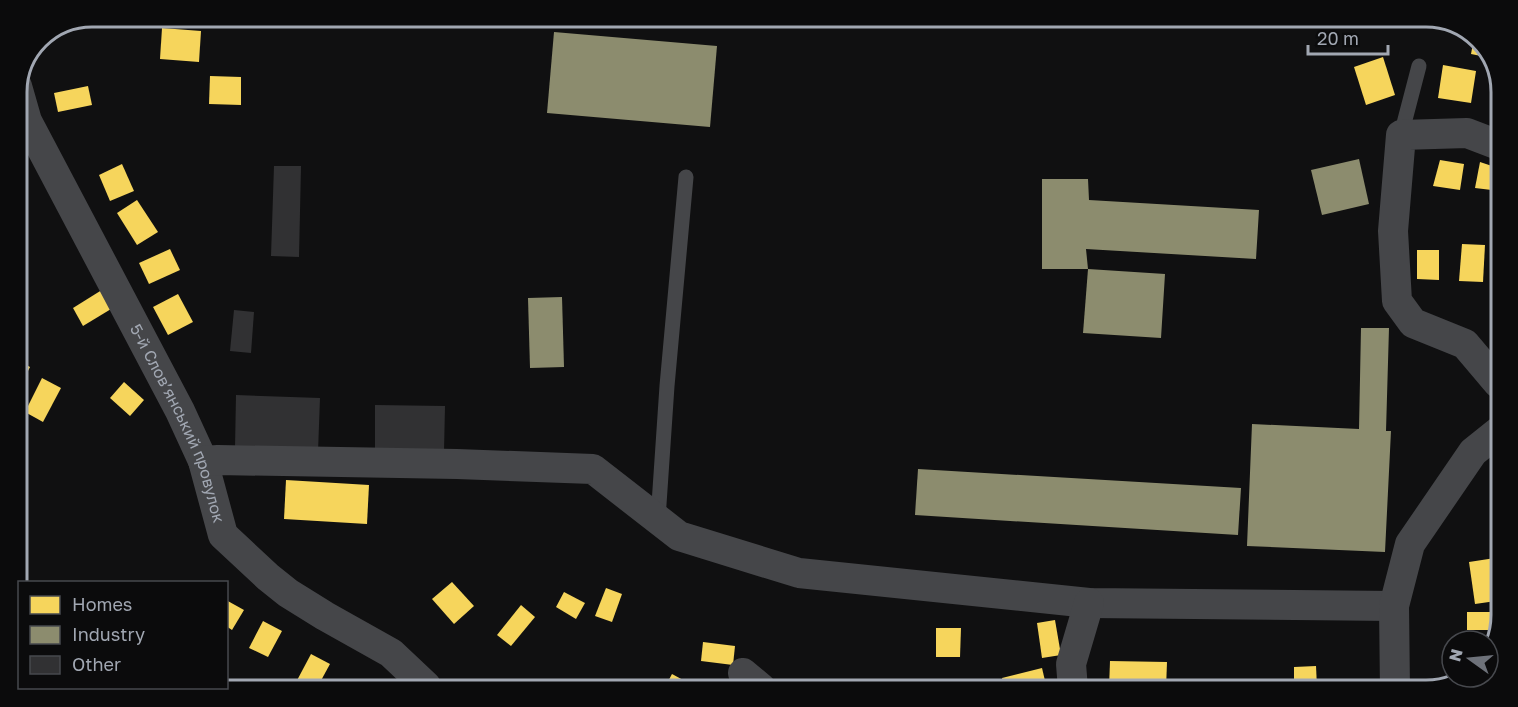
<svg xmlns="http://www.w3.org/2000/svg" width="1518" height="707" font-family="'Golos Text',sans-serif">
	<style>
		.homes { fill: #f6d55c }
		.industry { fill: #8c8c6e }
		.building { fill: #313133 }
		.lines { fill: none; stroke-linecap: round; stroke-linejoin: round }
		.lane { stroke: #454649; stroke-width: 15 }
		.street { stroke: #454649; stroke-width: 30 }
		.labels { text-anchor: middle; stroke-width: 6; stroke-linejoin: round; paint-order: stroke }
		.street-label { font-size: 16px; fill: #a1a7b2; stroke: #0b0b0c }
		.rim { fill: none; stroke: #a1a7b2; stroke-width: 3 }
	</style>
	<rect width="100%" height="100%" fill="#101011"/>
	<!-- homes -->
	<g class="homes">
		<polygon points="162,28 201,31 199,62 160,59"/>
		<polygon points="1474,38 1489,50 1491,58 1471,54"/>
		<polygon points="1383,57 1395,95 1366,105 1354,67"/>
		<polygon points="1443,65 1476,71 1471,103 1438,98"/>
		<polygon points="210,76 241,77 241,105 209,104"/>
		<polygon points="88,86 92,105 58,112 54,93"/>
		<polygon points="1440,160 1464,164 1460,190 1433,186"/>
		<polygon points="1480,162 1501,169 1500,191 1475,188"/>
		<polygon points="122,164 134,191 110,201 99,175"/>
		<polygon points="137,200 158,232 137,245 117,213"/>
		<polygon points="1462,244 1485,245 1483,282 1459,281"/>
		<polygon points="170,249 180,270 149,284 139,263"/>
		<polygon points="1417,250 1439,250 1439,280 1417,279"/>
		<polygon points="105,288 116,306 83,326 73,308"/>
		<polygon points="178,294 193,322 168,335 153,307"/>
		<polygon points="17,360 30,367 17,393"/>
		<polygon points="42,378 61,388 43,422 25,412"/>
		<polygon points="124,382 144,400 130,416 110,398"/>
		<polygon points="286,480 369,485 367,524 284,519"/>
		<polygon points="1495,558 1496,566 1496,601 1475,604 1469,562"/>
		<polygon points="452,582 474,606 454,624 432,599"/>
		<polygon points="606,588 622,594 612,622 595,616"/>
		<polygon points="564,592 585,603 576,619 556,607"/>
		<polygon points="226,600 244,610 232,630 226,626"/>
		<polygon points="521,605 535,617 511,646 497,635"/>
		<rect x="1467" y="612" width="29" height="18"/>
		<polygon points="1055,620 1061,655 1042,658 1037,623"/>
		<polygon points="263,621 282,631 268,657 249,648"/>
		<polygon points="936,628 961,628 960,657 936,657"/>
		<polygon points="703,642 735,646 733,665 701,661"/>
		<polygon points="311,654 330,664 318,686 294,686"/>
		<polygon points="1110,661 1167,662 1166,689 1109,689"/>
		<polygon points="1316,666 1317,687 1294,687 1294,667"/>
		<polygon points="1042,668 1046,685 1031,689 1005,689 1002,678"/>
		<polygon points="672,674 696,687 665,687"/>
	</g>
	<!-- industry -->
	<g class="industry">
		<polygon points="554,32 717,46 710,127 547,113"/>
		<polygon points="1359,159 1369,204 1322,215 1311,170"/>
		<polygon points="1042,179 1088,179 1089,200 1259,210 1256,259 1086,249 1088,269 1042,269"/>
		<polygon points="1088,269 1165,274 1161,338 1083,333"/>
		<polygon points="562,297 564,367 530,368 528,298"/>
		<polygon points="1361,328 1389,328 1386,431 1391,431 1385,552 1247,546 1252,424 1359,429"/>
		<polygon points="918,469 1241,488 1238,535 915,515"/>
	</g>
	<!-- building -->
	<g class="building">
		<polygon points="274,166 301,166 299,257 271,256"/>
		<polygon points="234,310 254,312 251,353 230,351"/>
		<polygon points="236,395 320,398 318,452 235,449"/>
		<polygon points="375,405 445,406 444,451 375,450"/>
	</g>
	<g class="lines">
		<!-- lane -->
		<g class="lane">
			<polyline points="1401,135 1419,66"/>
			<polyline points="658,519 667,386 686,177"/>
		</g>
		<!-- street -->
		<g class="street">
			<path id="s1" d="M17 86 27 121 180 411 203 461 223 535 268 577 288 593 325 616 391 653 426 686"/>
			<polyline points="1498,383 1465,344 1413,323 1397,301 1393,231 1401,135 1467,133 1501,146"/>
			<polyline points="203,461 218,460 457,464 593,469 679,536 799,573 1089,603 1394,606"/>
			<polyline points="743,673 761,688"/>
			<polyline points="1073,689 1071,664 1089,603"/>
			<polyline points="1395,690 1394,606 1410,544 1473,452 1498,432"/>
		</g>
	</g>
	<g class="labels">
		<!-- street labels -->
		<g class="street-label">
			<text dy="6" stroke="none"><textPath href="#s1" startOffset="375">5-й Слов’янський провулок</textPath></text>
		</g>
	</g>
	<!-- crop -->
	<path d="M0 0H1518V707H0ZM92 27H1426A65 65 0 0 1 1491 92V615A65 65 0 0 1 1426 680H92A65 65 0 0 1 27 615V92A65 65 0 0 1 92 27Z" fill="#0b0b0c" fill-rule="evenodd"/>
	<path class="rim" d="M92 27H1426A65 65 0 0 1 1491 92V615A65 65 0 0 1 1426 680H92A65 65 0 0 1 27 615V92A65 65 0 0 1 92 27Z"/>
	<!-- legend -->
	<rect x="18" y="581" width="210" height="108" fill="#0b0b0c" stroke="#47494e" stroke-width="1.5"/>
	<rect x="30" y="596" width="30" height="18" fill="#f6d55c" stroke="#47494e" stroke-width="1.5"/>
	<text x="72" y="611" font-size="18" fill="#a1a7b2">Homes</text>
	<rect x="30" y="626" width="30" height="18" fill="#8c8c6e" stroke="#47494e" stroke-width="1.5"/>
	<text x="72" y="641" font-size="18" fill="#a1a7b2">Industry</text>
	<rect x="30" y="656" width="30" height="18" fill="#313133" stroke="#47494e" stroke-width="1.5"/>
	<text x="72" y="671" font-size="18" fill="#a1a7b2">Other</text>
	<!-- north arrow -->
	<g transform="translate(1470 659) rotate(285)"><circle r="28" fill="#0b0b0c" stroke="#47494e" stroke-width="1.5"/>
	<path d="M0-4.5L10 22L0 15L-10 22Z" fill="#6e727a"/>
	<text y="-9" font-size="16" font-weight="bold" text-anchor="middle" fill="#a1a7b2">N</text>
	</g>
	<!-- scale -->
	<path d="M1308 45v9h80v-9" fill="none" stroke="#a1a7b2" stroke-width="3"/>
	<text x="1317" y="45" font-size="18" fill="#a1a7b2" stroke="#0b0b0c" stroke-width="4.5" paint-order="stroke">20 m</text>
</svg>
